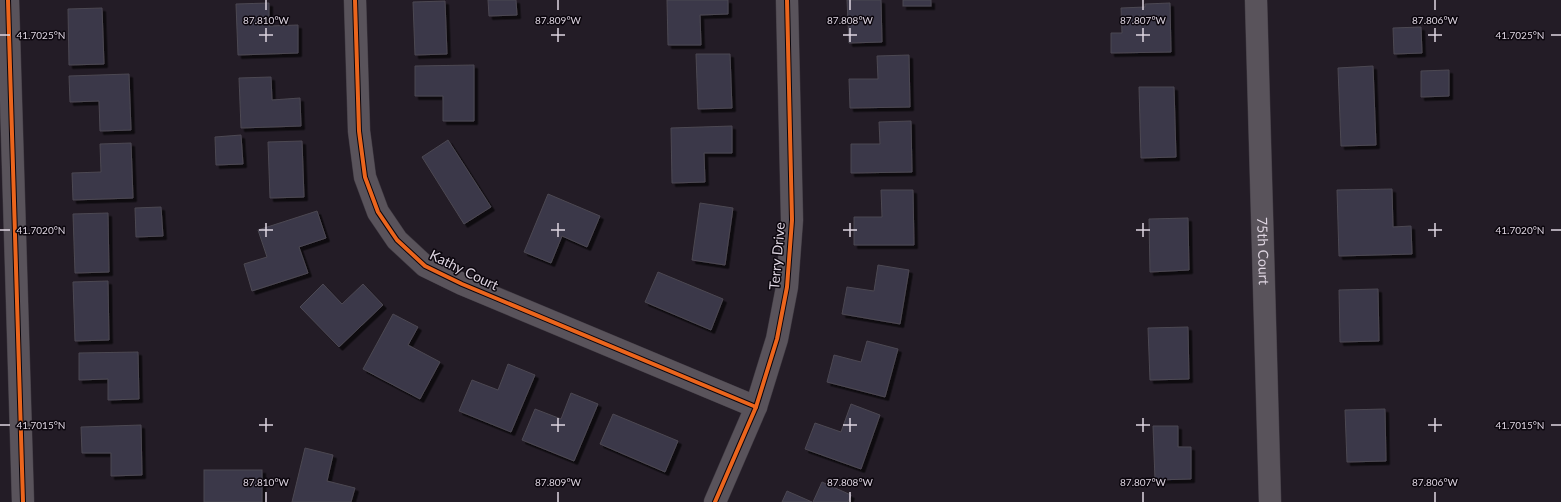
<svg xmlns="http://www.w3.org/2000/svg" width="1561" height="502" font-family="Lato,sans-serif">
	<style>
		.building { fill: #3b3849; stroke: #4c4852; filter: url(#shadow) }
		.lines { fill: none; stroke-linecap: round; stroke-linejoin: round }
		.street-casing { stroke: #3e3840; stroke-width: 23 }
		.street { stroke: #59535b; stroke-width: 22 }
		.cycleway-casing { stroke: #0b060d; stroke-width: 6 }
		.cycleway { stroke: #eb651d; stroke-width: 4 }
		.ticks { fill: none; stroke: #ded5e1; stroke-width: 1.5 }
		.labels { text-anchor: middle; stroke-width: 3; stroke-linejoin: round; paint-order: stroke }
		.street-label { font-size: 14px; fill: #ded5e1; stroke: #0b060d }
		.ticks-label { font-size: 10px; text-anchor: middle; fill: #ded5e1; stroke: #0b060d; stroke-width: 3; stroke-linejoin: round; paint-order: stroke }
	</style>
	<defs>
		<filter id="shadow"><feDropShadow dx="3.5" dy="3.5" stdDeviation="0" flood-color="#0009"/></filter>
	</defs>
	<rect width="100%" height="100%" fill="#231c26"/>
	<!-- building -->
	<g class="building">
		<polygon points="488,0 516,0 517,15 489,16"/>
		<polygon points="667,0 728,0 728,14 700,15 701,45 668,45"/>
		<polygon points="847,0 881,0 882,42 849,43"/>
		<rect x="903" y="0" width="28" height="6"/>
		<polygon points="445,1 447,54 415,55 413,2"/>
		<polygon points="269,3 269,26 298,25 298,53 238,55 236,4"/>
		<polygon points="1170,3 1171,52 1111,53 1111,33 1122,33 1121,8 1145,7 1145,4"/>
		<polygon points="102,8 104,64 69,65 68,9"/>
		<polygon points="1421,27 1422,53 1394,54 1393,28"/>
		<polygon points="696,54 730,54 732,108 698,109"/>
		<polygon points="909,55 910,107 850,108 849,79 878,79 877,56"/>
		<polygon points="474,65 474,121 443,121 443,96 415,96 415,66"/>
		<polygon points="1373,66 1376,145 1341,146 1338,68"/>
		<polygon points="1449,70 1449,96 1421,97 1421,71"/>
		<polygon points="129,74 131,130 100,131 99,101 70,102 69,76"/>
		<polygon points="271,77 272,100 300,98 301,126 241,128 239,78"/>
		<polygon points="1139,87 1174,87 1176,157 1141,158"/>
		<polygon points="911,121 912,172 851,173 851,144 880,144 879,122"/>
		<polygon points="732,126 732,153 704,153 705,182 672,183 671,128"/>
		<polygon points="241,135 243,164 216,165 215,137"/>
		<polygon points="448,140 491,207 464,224 422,157"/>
		<polygon points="302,141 304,197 270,198 268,142"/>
		<polygon points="131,143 133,198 73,200 72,173 101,172 100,144"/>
		<polygon points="1392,189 1393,227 1411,226 1412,254 1339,256 1337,190"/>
		<polygon points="881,190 913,190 914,245 854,245 854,217 882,217"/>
		<polygon points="548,194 600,216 587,247 562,236 551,263 524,252"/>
		<polygon points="700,203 733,208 725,265 692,260"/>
		<polygon points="161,207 163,236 136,237 135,208"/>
		<polygon points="317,211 326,238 299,247 308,273 252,291 244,264 267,257 258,230"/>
		<polygon points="108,213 109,272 75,273 73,214"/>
		<polygon points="1188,218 1189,270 1150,272 1149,219"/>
		<polygon points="878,265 909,270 900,324 842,314 847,287 874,291"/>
		<polygon points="658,272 723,299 711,330 645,302"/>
		<polygon points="108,281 109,340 75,341 73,282"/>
		<polygon points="323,284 342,304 363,284 383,305 339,347 300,307"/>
		<polygon points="1378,289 1379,341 1340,342 1339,290"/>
		<polygon points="393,314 418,327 408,345 440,362 420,399 363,369"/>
		<polygon points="1188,327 1189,379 1150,380 1148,328"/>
		<polygon points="867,341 898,349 885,397 827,382 834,355 861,362"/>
		<polygon points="138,352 139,399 108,400 108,379 79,380 79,353"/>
		<polygon points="508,364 535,375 511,432 459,411 472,380 498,390"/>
		<polygon points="571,393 598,404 574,461 522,440 535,409 561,419"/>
		<polygon points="851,404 880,415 861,469 805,449 815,423 841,432"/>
		<polygon points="1385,409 1386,461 1347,462 1345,410"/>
		<polygon points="613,414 678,441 665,472 600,444"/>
		<polygon points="141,425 142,475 111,476 111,453 82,453 81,427"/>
		<polygon points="1153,426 1178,426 1178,447 1191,447 1191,479 1155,480"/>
		<polygon points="305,448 333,455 327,481 355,488 351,502 292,502"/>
		<rect x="204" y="470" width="58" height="32"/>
		<polygon points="822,482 851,495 848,502 813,502"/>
		<polygon points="787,491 812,502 782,502"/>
	</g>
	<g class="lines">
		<!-- street casing -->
		<g class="street-casing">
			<g id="street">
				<polyline points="8,0 23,502"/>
				<polyline points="355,0 359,131 365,177 378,212 397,240 425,266 462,284 756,407"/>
				<path id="s1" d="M1256 0 1270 502"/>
				<polyline points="715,502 756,407 777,339 787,287 792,220 787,0"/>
			</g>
		</g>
		<!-- street -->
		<use href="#street" class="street"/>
		<!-- cycleway casing -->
		<g class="cycleway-casing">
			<g id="cycleway">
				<polyline points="8,0 23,502"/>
				<polyline points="355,0 359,131 365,177 378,212 397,240 425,266 462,284 756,407"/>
				<polyline points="715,502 756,407 777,339 787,287 792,220 787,0"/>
			</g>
		</g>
		<!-- cycleway -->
		<use href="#cycleway" class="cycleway"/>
	</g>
	<!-- ticks -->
	<path class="ticks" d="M266 0V10M558 0V10M850 0V10M1143 0V10M1435 0V10M266 28V42M558 28V42M850 28V42M1143 28V42M1435 28V42M0 35H10M259 35H273M551 35H565M843 35H857M1136 35H1150M1428 35H1442M1551 35H1561M266 223V237M558 223V237M850 223V237M1143 223V237M1435 223V237M0 230H10M259 230H273M551 230H565M843 230H857M1136 230H1150M1428 230H1442M1551 230H1561M266 418V432M558 418V432M850 418V432M1143 418V432M1435 418V432M0 425H10M259 425H273M551 425H565M843 425H857M1136 425H1150M1428 425H1442M1551 425H1561M266 492V502M558 492V502M850 492V502M1143 492V502M1435 492V502"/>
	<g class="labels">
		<!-- street labels -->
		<g class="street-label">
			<text dy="5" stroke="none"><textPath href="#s1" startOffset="251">75th Court</textPath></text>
			<text transform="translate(777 256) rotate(-85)" y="5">Terry Drive</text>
			<text transform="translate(464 270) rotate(26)" y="5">Kathy Court</text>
		</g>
	</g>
	<g class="ticks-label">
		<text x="266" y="24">87.810°W</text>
		<text x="558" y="24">87.809°W</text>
		<text x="850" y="24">87.808°W</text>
		<text x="1143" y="24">87.807°W</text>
		<text x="1435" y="24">87.806°W</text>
		<text x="41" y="39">41.7025°N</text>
		<text x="1520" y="39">41.7025°N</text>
		<text x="41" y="234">41.7020°N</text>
		<text x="1520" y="234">41.7020°N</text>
		<text x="41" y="429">41.7015°N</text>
		<text x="1520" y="429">41.7015°N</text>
		<text x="266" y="486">87.810°W</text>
		<text x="558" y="486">87.809°W</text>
		<text x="850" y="486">87.808°W</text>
		<text x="1143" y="486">87.807°W</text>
		<text x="1435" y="486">87.806°W</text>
	</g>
</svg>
